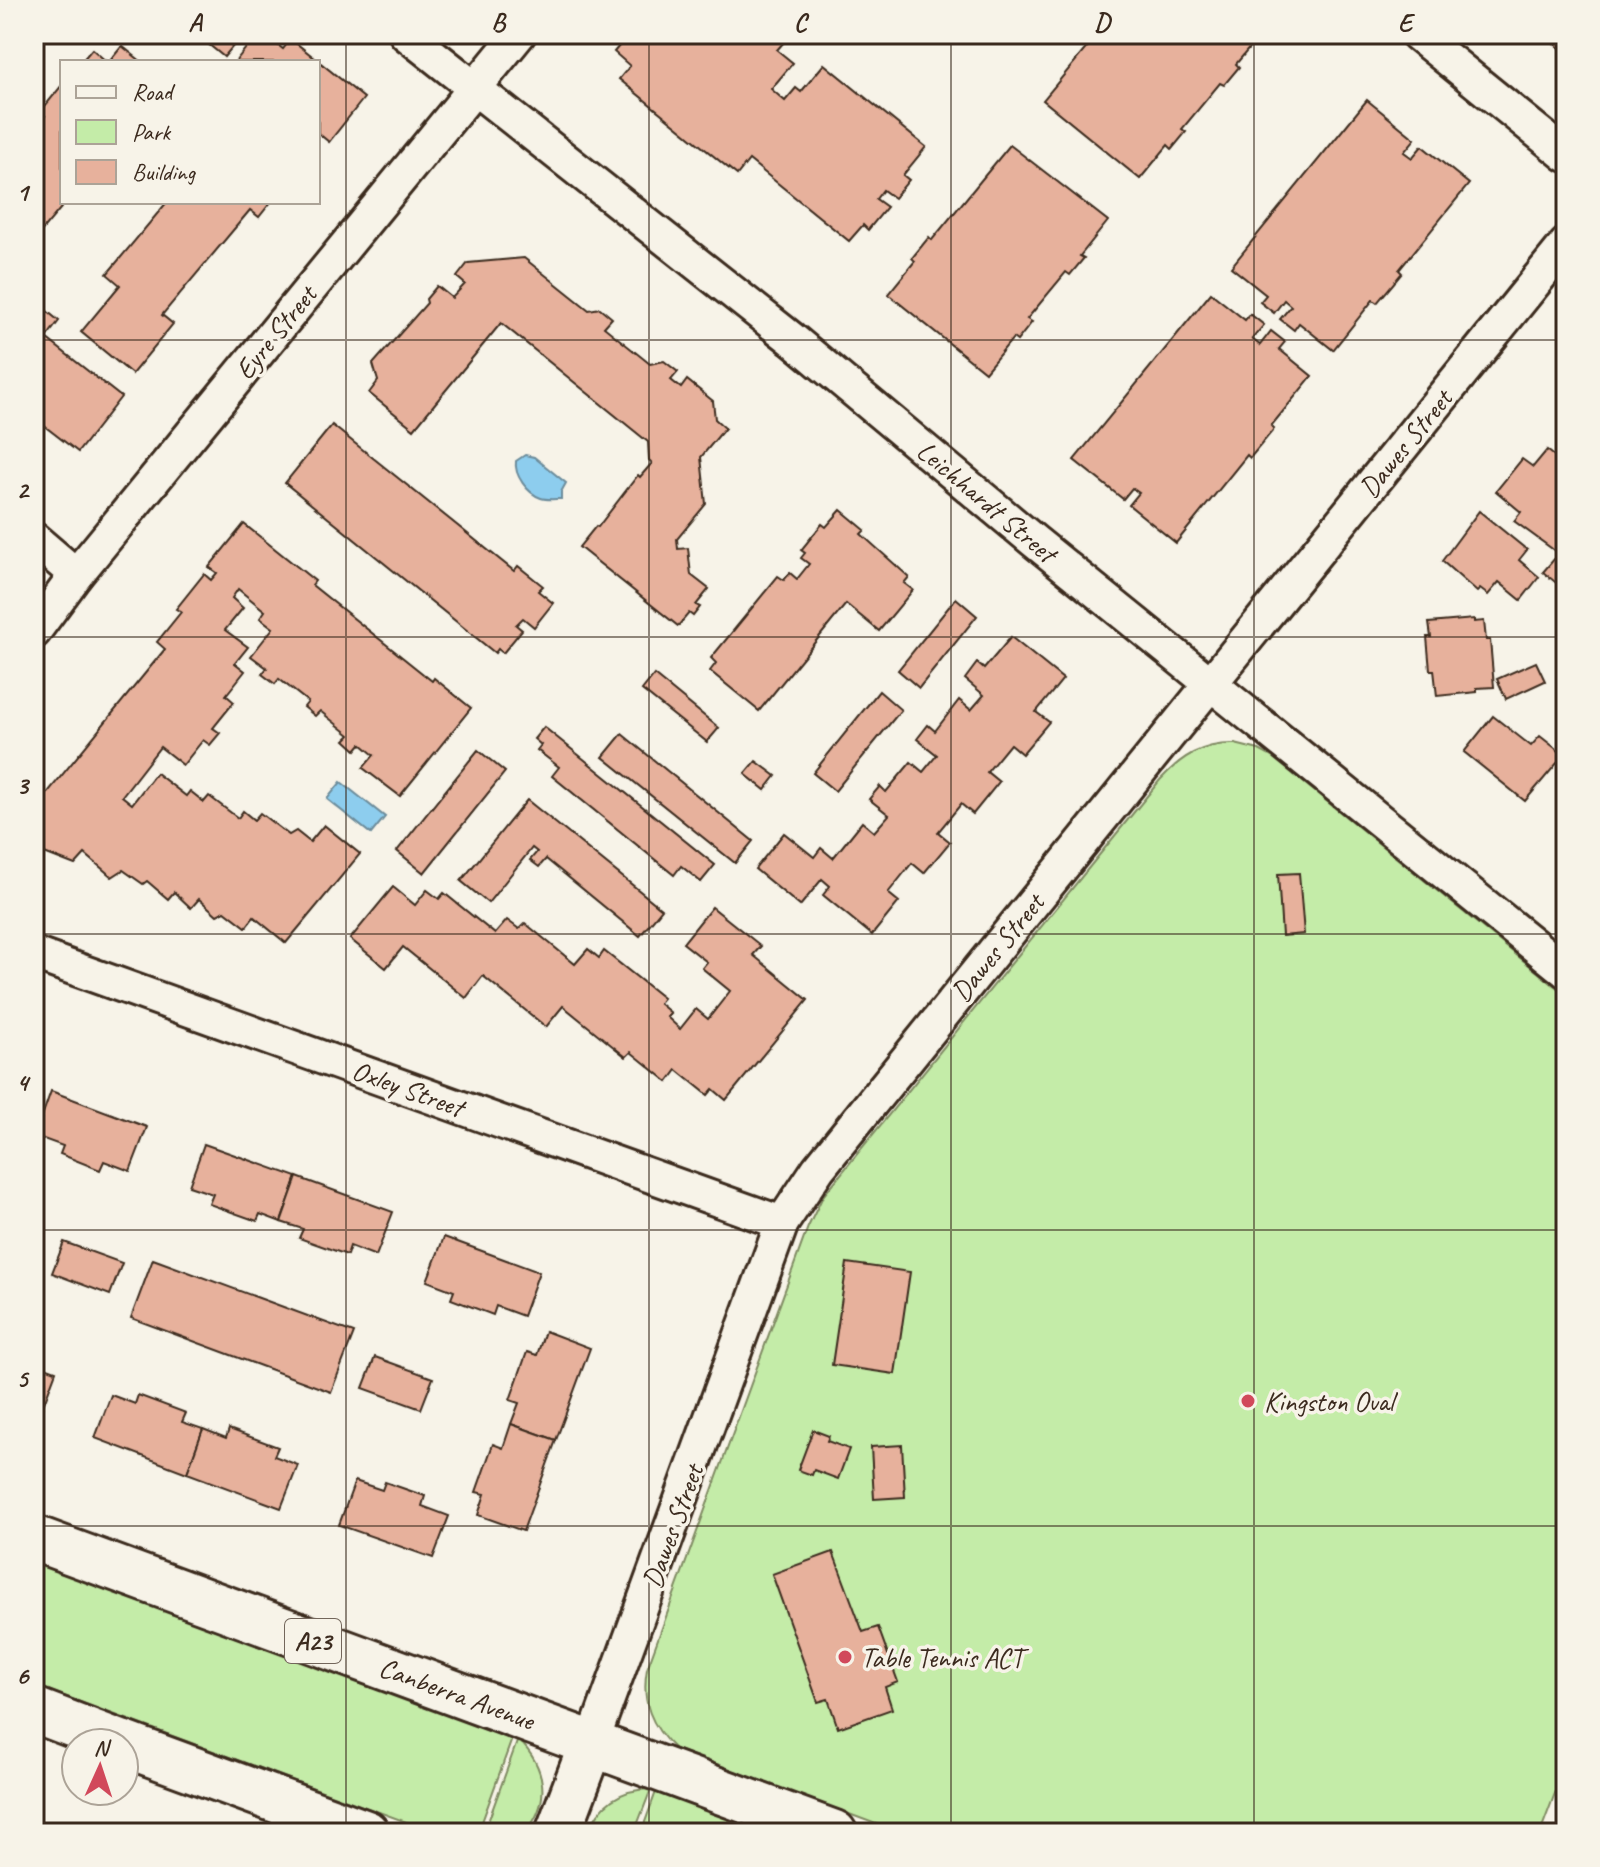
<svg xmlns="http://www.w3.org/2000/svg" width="1600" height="1867" font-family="Caveat,sans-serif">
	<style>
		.green { fill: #c4eca8; stroke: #808b63; stroke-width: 2 }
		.water { fill: #8dcdee; stroke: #6c8c9b; stroke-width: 2 }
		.building { fill: #e7b19c; stroke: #3b2a1e; stroke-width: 2 }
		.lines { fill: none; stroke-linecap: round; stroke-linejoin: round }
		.street-casing { stroke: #3b2a1e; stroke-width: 38 }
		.highway-casing { stroke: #3b2a1e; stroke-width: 50 }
		.street { stroke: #f7f3e8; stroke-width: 32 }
		.highway { stroke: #f7f3e8; stroke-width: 44 }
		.grid { fill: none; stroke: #3b2a1e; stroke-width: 2; stroke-opacity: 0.55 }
		.poi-dot { fill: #d1495b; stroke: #f7f3e8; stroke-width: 3 }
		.labels { text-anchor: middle; stroke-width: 7; stroke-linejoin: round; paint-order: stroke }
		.shield { fill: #f7f3e8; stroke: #73665b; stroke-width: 2 }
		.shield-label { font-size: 26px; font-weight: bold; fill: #3b2a1e }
		.street-label { font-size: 28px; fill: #3b2a1e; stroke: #f7f3e8 }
		.poi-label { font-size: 28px; fill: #3b2a1e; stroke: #f7f3e8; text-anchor: start }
		.neatline { fill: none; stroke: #3b2a1e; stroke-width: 3 }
		.grid-label { font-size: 26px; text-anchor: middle; font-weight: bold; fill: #3b2a1e }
	</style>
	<rect width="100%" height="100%" fill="#f7f3e8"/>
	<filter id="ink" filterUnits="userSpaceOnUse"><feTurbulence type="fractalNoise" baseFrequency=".0125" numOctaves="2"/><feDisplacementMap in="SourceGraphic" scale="16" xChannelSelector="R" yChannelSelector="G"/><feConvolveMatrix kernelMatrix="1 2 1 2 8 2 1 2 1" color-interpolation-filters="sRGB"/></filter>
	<g filter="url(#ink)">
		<!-- green -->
		<g class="green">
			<path d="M1235 744 1259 750 1272 757 1566 995V1764L1540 1833H900L675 1749C651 1726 641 1702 647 1669L808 1227 823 1196 1160 780C1181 757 1202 743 1235 744Z"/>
			<polygon points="34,1557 513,1736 478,1833 436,1833 34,1685"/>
			<path d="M518 1739C546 1767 552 1801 525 1833H484Z"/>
			<path d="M651 1789 634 1833H588C599 1804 620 1789 651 1789Z"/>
			<polygon points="657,1789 784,1833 641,1833"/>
		</g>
		<!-- water -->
		<g class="water">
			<path d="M525 455 534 457 566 483 561 492V499C555 499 546 500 541 498 527 493 514 475 516 461Z"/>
			<polygon points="341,782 385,817 371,834 327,799"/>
		</g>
		<!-- building -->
		<g class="building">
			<polygon points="196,34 243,34 224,57"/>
			<polygon points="257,34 264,34 283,49 291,39 364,98 329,142 318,133 318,62 235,62"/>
			<polygon points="629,34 669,34 672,36 674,34 791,34 777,50 793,63 771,89 785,101 796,88 801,92 824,64 926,147 903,175 909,180 894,198 883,190 876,199 887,207 868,230 863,225 849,241 749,160 737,175 619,79 630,66 614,52"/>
			<polygon points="1098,34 1261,34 1236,64 1239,67 1224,85 1220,83 1182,129 1186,132 1172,149 1168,145 1140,179 1043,100"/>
			<polygon points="1542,34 1566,34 1566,53"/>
			<polygon points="122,46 142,62 109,62"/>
			<polygon points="92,49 107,62 81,62"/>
			<polygon points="62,85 62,202 66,202 34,240 34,130 45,116 40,112"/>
			<polygon points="1367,100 1415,139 1404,152 1412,158 1422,146 1469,184 1399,270 1402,273 1377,303 1373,300 1333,350 1299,323 1294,330 1280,319 1291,306 1284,300 1274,313 1260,302 1266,295 1231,267"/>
			<polygon points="1010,145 1108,221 1080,256 1084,258 1070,275 1066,272 1027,319 1032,322 1017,341 1013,338 985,372 888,294 915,261 912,258 929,237 932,240"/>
			<polygon points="167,202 271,202 259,217 250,210 162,315 173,324 132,374 81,332 120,285 107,274"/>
			<polygon points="524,258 589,310 600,308 612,318 604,327 650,364 664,361 678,372 671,380 681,388 687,380 713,401 715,419 725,428 701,457 706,504 677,539 678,549 688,548 691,575 709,589 696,605 700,607 693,616 689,613 678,626 579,547 596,526 598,527 638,475 640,477 652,463 649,460 648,442 501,323 414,429 369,393 378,381 373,364 427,303 426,299 437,286 452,298 465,284 457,277 468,263"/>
			<polygon points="34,285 43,292 36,302 59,321 46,338 121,397 78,452 34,418"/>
			<polygon points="1211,293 1245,320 1250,314 1264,325 1252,339 1260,345 1271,331 1285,342 1279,349 1312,376 1271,426 1274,429 1250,458 1247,455 1176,543 1129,505 1139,493 1132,488 1123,499 1074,460"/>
			<polygon points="332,425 514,571 518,566 543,586 538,591 553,603 534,627 523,618 516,625 522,630 503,653 498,649 495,653 285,483"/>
			<polygon points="1547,450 1566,465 1566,559 1514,521 1521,512 1496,491 1522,459 1533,467"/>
			<polygon points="841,510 865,530 861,534 909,577 904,583 913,590 879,631 846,604 759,711 710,671 716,663 711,658 778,576 784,580 790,573 797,579 809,564 801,558 805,553 801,550 822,524 826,527"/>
			<polygon points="1479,511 1527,550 1519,560 1539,577 1521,600 1499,582 1488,595 1480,589 1477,592 1442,561"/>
			<polygon points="244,524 315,581 312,585 432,681 434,678 471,708 400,796 363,768 374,755 361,744 356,750 345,740 350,735 320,711 315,716 304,707 308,702 279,679 275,684 262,674 267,668 251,656 273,628 260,618 265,611 238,589 232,598 243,608 225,630 248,647 235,663 245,671 226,695 234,702 213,728 220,733 210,745 203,740 183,765 160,747 122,796 132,804 156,773 186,796 190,791 204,802 209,796 238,818 243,811 254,820 260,813 289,835 296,831 310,842 324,825 360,854 286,943 254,917 246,927 225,911 217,915 199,899 191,908 174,892 168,899 147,881 143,884 123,870 112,877 85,854 75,865 34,849 34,815 40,802 165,649 157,642 181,612 176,609 204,574 211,580 217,573 209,567"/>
			<polygon points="1555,558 1566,566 1566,591 1543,572"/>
			<polygon points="956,598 977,616 919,688 898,670"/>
			<polygon points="1474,619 1474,622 1484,621 1486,640 1490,640 1494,687 1477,688 1477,692 1437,696 1434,670 1430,670 1427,637 1431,637 1429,623"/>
			<polygon points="1011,637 1063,679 1036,712 1049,722 1022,754 1010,744 987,772 999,782 973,814 961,804 938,832 950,842 924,873 912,863 888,893 899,902 872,935 823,895 830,886 822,879 800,906 755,869 784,833 814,857 821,848 833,858 862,822 874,832 889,815 869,799 880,786 886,792 911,762 923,772 937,755 917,739 928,725 935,731 959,700 971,710 984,695 965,679 977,663 984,669"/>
			<polygon points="1536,662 1545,681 1506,699 1497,679"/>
			<polygon points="654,675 719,728 707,742 642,690"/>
			<polygon points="879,691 901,710 835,791 813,773"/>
			<polygon points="1493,716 1531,746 1540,736 1564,755 1525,801 1464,752"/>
			<polygon points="544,727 715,865 701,882 681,866 674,875 552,776 559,767 537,750 541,745 534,739"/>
			<polygon points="622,734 753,841 735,863 603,757"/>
			<polygon points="478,750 505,772 424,873 397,851"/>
			<polygon points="756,761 776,776 765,790 745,774"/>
			<polygon points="527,800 662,909 640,936 546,859 539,867 530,860 537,852 532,848 488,903 461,881"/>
			<polygon points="1299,873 1304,934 1282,936 1278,874"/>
			<polygon points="393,887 415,905 427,890 439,899 444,893 495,934 507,920 519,929 525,923 575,964 588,949 599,958 604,951 663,998 659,1003 671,1013 667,1017 680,1029 696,1009 708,1019 730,991 702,968 707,962 683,943 712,907 761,946 753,955 808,1000 726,1100 713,1089 708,1095 677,1070 668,1082 631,1052 626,1057 563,1006 546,1027 483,976 466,998 403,947 386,968 350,939"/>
			<polygon points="51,1091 147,1127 130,1171 104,1161 100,1170 60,1154 63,1146 35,1136"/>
			<polygon points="204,1144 297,1177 281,1222 260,1214 257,1221 209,1204 213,1194 189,1186"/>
			<polygon points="297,1177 393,1212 376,1256 350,1246 347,1255 299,1238 303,1229 281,1222"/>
			<polygon points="444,1237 539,1272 523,1316 496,1306 493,1315 451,1299 454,1291 427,1281"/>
			<polygon points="64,1242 122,1263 110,1295 52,1273"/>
			<polygon points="153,1259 354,1333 331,1392 131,1318"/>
			<polygon points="847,1263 910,1272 895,1374 832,1365"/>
			<polygon points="545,1331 590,1348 556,1440 511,1424 519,1403 510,1400 527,1352 537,1355"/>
			<polygon points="375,1357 433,1378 421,1409 363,1388"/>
			<polygon points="34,1363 56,1371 41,1411 34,1409"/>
			<polygon points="111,1395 135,1404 138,1395 186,1413 182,1422 203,1429 187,1473 95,1438"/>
			<polygon points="511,1424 556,1440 523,1531 478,1515 485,1494 476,1492 493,1444 503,1448"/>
			<polygon points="203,1429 226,1438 229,1429 278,1447 274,1456 298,1465 281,1508 187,1473"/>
			<polygon points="813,1430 829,1436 827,1441 849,1449 838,1479 814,1470 812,1475 798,1470"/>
			<polygon points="902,1445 905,1497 874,1499 871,1447"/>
			<polygon points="355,1481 382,1490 385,1482 425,1496 422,1506 449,1516 433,1558 339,1525"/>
			<polygon points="833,1552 863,1632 878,1627 898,1682 885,1687 892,1709 838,1728 828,1699 818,1702 772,1574"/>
		</g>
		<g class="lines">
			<!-- street casing -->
			<g class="street-casing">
				<g id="street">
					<polyline points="406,34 792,339 1034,541 1566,971"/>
					<polyline points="1417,34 1566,155"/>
					<polyline points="34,539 76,575"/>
					<polyline points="34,632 76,575 519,34"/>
					<polyline points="34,954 782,1223"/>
					<polyline points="592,1743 782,1223 818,1169 1566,244"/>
				</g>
			</g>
			<!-- highway casing -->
			<g class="highway-casing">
				<g id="highway">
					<polyline points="34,1538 834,1833"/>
					<polyline points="34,1710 121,1743"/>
					<polyline points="124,1744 366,1833"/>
					<polyline points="558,1833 592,1743"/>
				</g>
			</g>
			<!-- street -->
			<use href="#street" class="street"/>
			<!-- highway -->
			<use href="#highway" class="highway"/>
		</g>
	</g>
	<!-- grid -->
	<path class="grid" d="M346 34V1833M649 34V1833M951 34V1833M1254 34V1833M34 340H1566M34 637H1566M34 934H1566M34 1230H1566M34 1526H1566"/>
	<!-- markers -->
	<g class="poi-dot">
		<circle cx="1248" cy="1401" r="8"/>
		<circle cx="845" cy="1657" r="8"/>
	</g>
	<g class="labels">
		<!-- shield labels -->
		<rect class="shield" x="285" y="1619" width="56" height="44" rx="6"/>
		<g class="shield-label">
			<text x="313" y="1650">A23</text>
		</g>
		<!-- street labels -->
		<g class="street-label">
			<text transform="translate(275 332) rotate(-51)" y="10">Eyre Street</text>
			<text transform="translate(1405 443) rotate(-51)" y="10">Dawes Street</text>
			<text transform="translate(987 501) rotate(40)" y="10">Leichhardt Street</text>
			<text transform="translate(997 947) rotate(-51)" y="10">Dawes Street</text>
			<text transform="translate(408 1088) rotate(20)" y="10">Oxley Street</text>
			<text transform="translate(672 1526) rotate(-70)" y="10">Dawes Street</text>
			<text transform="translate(457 1693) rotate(20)" y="10">Canberra Avenue</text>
		</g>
		<!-- poi labels -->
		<g class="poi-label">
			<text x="1264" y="1411">Kingston Oval</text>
			<text x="861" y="1667">Table Tennis ACT</text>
		</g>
	</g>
	<!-- margin -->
	<rect width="1600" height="1867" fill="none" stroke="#f7f3e8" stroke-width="88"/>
	<!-- legend -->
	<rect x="60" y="60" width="260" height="144" fill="#f7f3e8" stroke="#aca397" stroke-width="2"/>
	<rect x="76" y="86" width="40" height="12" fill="#f7f3e8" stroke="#aca397" stroke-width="2"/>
	<text x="132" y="100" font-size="24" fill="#3b2a1e">Road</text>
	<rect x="76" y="120" width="40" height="24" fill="#c4eca8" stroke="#aca397" stroke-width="2"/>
	<text x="132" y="140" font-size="24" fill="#3b2a1e">Park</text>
	<rect x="76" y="160" width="40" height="24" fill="#e7b19c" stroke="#aca397" stroke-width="2"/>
	<text x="132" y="180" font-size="24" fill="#3b2a1e">Building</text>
	<!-- north arrow -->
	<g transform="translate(100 1767) rotate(3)"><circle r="38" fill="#f7f3e8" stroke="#aca397" stroke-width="2"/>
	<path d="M0-6L14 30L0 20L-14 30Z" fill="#d1495b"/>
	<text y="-12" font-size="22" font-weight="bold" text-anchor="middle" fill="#3b2a1e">N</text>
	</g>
	<rect x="44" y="44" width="1512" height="1779" class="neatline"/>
	<g class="grid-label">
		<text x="195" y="31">A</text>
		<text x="498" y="31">B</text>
		<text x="800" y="31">C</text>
		<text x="1102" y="31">D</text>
		<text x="1405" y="31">E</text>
		<text x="22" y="201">1</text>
		<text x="22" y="498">2</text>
		<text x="22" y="794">3</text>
		<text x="22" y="1091">4</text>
		<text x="22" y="1387">5</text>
		<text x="22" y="1684">6</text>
	</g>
</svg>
